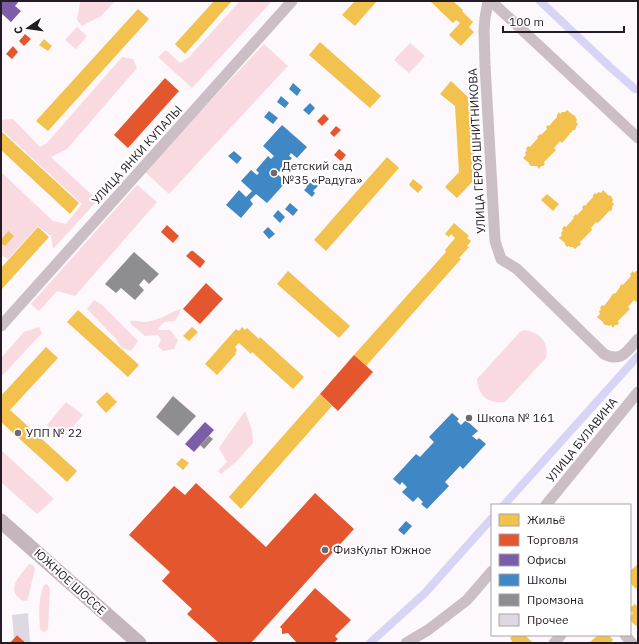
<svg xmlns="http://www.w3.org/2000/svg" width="639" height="644" font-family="'IBM Plex Sans',sans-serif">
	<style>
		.green { fill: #f9dae0 }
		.homes { fill: #f2c14e }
		.shops { fill: #e4572e }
		.offices { fill: #7b5ea7 }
		.schools { fill: #3f88c5 }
		.industry { fill: #8d8d92 }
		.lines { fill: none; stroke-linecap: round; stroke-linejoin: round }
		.canal { stroke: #d7d4f6; stroke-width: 8 }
		.building { fill: #ded8e2 }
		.minor { stroke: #ccbec5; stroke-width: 11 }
		.major { stroke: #c5b6be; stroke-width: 15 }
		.poi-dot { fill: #70686f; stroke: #fff; stroke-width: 1.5 }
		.labels { text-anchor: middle; stroke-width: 4; stroke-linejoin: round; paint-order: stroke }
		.street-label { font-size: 12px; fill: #241b24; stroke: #fff }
		.poi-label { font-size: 12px; fill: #241b24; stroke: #fff; text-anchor: start }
	</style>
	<rect width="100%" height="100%" fill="#fcf8fb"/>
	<!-- green -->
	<g class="green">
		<polygon points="81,1 115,1 101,16 82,26 77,20 80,3"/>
		<polygon points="240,1 272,1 192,88 158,57 166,50 180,63 189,57"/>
		<polygon points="77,27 87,36 76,49 65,40"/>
		<polygon points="410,43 425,56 409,73 394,60"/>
		<polygon points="264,44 288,66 169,194 144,171"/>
		<polygon points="122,57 133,59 137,68 67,149 51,157 94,197 97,201 53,249 51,236 38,226 8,259 5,257 1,256 1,172 53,221 66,224 82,204 1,129 1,120 13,119 40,147 47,143"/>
		<polygon points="137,185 157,202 75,296 57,291 39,311 31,304"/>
		<polygon points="94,300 102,305 138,341 131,351 122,348 115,338 87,309"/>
		<path d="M180 309V313L175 321 164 322 157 330H170L178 340 174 349 163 351 158 346 161 340 158 335 145 336 131 324 130 321C136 320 141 322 146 322 157 321 170 313 180 309Z"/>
		<polygon points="39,327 42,333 1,377 1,358 24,332"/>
		<path d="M524 330C540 332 549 342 546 358L505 402C488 404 478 396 477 379L520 332Z"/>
		<polygon points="66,402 83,415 62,439 47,425"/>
		<polygon points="245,411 252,430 253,443 236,462 221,474 218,471 227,462 219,448"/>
		<polygon points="1,450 54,499 37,514 1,482"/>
		<path d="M29 564 33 565 35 569 28 598 27 601C23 601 21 600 18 597 7 587 23 572 29 564Z"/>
		<path d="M46 584 48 585 50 589 48 629 45 632 42 631 40 629C39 614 38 599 44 585Z"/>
	</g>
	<!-- homes -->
	<g class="homes">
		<polygon points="214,1 232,1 185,54 175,44"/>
		<polygon points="355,1 377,1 355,26 342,15"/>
		<polygon points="430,1 453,1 463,10 462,11 473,22 469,27 474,32 461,46 449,35 460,23 456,20 453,23"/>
		<polygon points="138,9 149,19 48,131 36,121"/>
		<polygon points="44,39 52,46 48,51 39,45"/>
		<polygon points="320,42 381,96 370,108 309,55"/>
		<polygon points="451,81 470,99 475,179 457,198 445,187 459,172 455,106 440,94"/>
		<polygon points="567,110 573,115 574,115 575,116 577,120 576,122 578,124 576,127 576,128 575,130 573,130 562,143 560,141 554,148 556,150 544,162 545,164 543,166 541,166 539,169 537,166 531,166 529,164 529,163 523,158 526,155 525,152 527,151 526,149 528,146 530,147 538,138 537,137 540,134 541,135 547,129 546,127 548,125 549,126 557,117 557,115 559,112 560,114 562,112 565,112"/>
		<polygon points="1,131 79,203 70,214 1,150"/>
		<polygon points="387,157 399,168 326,251 314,240"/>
		<polygon points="413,179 423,187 418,193 409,185"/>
		<polygon points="603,190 609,196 610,195 611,196 613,200 612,202 614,204 612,207 612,209 611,211 609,211 598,223 596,222 591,228 592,230 580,242 581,244 579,246 578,246 575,249 573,247 570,247 569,246 567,247 565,244 565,243 559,238 562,235 561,232 563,231 562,229 564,226 566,227 574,218 573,217 576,214 577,215 583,209 582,207 584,205 585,206 593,197 593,195 595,193 597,194 598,192 601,193"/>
		<polygon points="547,194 559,204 553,211 541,200"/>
		<polygon points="454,223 469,236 467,238 471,241 467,246 469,247 459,258 461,259 366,366 354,355 446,252 445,250 455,238 451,234 449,237 445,234"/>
		<polygon points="38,227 49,237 1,290 1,268"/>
		<polygon points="8,231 14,236 5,246 1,243 1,240"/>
		<polygon points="288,271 350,326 339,338 277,284"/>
		<polygon points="633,271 634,273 636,271 638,271 638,299 636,302 634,300 628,307 630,309 618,321 619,323 617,325 615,325 613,328 611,325 608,326 607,325 605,325 603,323 603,322 597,317 600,314 599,311 601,310 600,308 602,305 604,306 611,297 611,296 614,293 615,294 620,287 620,286 622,284 623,285 631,276 630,274"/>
		<polygon points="78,310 139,365 128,377 67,322"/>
		<polygon points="192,327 198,332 189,341 183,336"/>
		<polygon points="242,327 245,330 247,328 259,339 260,337 304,377 293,389 252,352 251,354 239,343 235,347 237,350 235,353 236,354 217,375 205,364 236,329 239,331"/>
		<polygon points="46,347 58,358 10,410 77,471 67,482 1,422 1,396"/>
		<polygon points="107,392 117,402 106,413 96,402"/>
		<polygon points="320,394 332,406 241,509 229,497"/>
		<polygon points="182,458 189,463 183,470 176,464"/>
		<polygon points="637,565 638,567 638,587 636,589 630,583 630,571"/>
		<polygon points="635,604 638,607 638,624 636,626 630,620 630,617 633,613 630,610 630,608"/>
		<polygon points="513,635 525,635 533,643 510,643 512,641 510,638"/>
		<polygon points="598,635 609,635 613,640 610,643 589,643"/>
	</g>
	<!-- shops -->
	<g class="shops">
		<polygon points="25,34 31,39 24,46 19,41"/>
		<polygon points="13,46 18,52 12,59 6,54"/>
		<polygon points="165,78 179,91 128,148 114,135"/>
		<polygon points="324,114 329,119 322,126 317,121"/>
		<polygon points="336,126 341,130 334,137 330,133"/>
		<polygon points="339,149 346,155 341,161 334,155"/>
		<polygon points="167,225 179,236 173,243 161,232"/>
		<polygon points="191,251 193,251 205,261 204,263 200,268 186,256"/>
		<polygon points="206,283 223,299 200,324 183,309"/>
		<polygon points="354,355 373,372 338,411 320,394"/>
		<polygon points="196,483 266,547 315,493 354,529 251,643 219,643 187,614 192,609 162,581 170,572 129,535 174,486 185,495"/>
		<polygon points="315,588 351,620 335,636 338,639 334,643 297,643 288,633 282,634 282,629 280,627"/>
		<polygon points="17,635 26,643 10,643"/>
	</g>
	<!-- offices -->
	<g class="offices">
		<polygon points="1,1 19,1 15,6 21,11 11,22 1,13"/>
		<polygon points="205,422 214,430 194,452 185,444"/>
	</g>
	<!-- schools -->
	<g class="schools">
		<polygon points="293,83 301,90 297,96 289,89"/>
		<polygon points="281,96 289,103 285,108 277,102"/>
		<polygon points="310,103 315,108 309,115 303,110"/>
		<polygon points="269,111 278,118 273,124 264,117"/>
		<polygon points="282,125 307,147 297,158 291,153 289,156 292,158 279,172 277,170 275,172 286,182 267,203 256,194 250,200 253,204 241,218 226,205 239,190 246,197 252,191 241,181 251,170 257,175 259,173 256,170 268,156 271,159 274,156 263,146"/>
		<polygon points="234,151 242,158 237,164 228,156"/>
		<polygon points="306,179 310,183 313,180 318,186 313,191 315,193 312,197 304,190 307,187 303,182"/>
		<polygon points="290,203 298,210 293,216 285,209"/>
		<polygon points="278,210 285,217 280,223 273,216"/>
		<polygon points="268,227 275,234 269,239 263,232"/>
		<polygon points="452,413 459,419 457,421 461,425 466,420 478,431 472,436 477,440 479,438 486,444 463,469 460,466 445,482 449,486 427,509 421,504 423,502 418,497 413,502 402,492 407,487 402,482 400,485 393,479 416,454 420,457 434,442 429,437"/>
		<polygon points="406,521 412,526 404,535 398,530"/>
	</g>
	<!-- industry -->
	<g class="industry">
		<polygon points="134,252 159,274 149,284 144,279 139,285 144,290 135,300 121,288 116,293 105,284"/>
		<polygon points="173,396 196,416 178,436 156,417"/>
		<polygon points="209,436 213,439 204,449 200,445"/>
	</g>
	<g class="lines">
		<!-- canal -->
		<g class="canal">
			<polyline points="540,1 610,67 635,89"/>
			<polyline points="504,505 638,356"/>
			<polyline points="370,643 425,593 492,518"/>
		</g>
	</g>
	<!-- building -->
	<polygon class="building" points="28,613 30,643 26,643 17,635 14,638 12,615"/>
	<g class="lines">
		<!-- minor -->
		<g class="minor">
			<path d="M488 1 485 18 484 30 485 65 495 241 501 259 517 269 604 354C622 363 627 351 638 339"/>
			<polyline points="491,1 638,138"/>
			<polyline points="1,326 292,1"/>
			<polyline points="546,505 638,392"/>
			<polyline points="625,635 632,643"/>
			<polyline points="406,643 428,630 467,600 492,571"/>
			<polyline points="554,643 561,635"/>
		</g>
		<!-- major -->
		<polyline class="major" points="1,521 139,643"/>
	</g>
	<!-- markers -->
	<g class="poi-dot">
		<circle cx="274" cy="173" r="4"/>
		<circle cx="469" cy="418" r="4"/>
		<circle cx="18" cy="433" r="4"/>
		<circle cx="325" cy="550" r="4"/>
	</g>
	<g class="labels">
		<!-- street labels -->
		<g class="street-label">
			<text transform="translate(477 151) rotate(-93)" y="4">УЛИЦА ГЕРОЯ ШНИТНИКОВА</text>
			<text transform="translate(137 155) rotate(-48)" y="4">УЛИЦА ЯНКИ КУПАЛЫ</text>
			<text transform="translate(582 440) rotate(-51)" y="4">УЛИЦА БУЛАВИНА</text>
			<text transform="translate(70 582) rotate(42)" y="4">ЮЖНОЕ ШОССЕ</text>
		</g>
		<!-- poi labels -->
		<g class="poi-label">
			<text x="282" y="170">Детский сад<tspan x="282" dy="14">№35 «Радуга»</tspan></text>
			<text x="477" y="422">Школа № 161</text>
			<text x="26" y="437">УПП № 22</text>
			<text x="333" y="554">ФизКульт Южное</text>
		</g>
	</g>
	<!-- border -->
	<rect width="639" height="644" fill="none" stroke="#241b24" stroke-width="4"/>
	<!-- legend -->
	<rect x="491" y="504" width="140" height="132" fill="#ffffff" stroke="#a7a4a7"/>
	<rect x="499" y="514" width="20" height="12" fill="#f2c14e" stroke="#a7a4a7"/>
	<text x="527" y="524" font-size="12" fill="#241b24">Жильё</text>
	<rect x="499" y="534" width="20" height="12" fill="#e4572e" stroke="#a7a4a7"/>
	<text x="527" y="544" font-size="12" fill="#241b24">Торговля</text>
	<rect x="499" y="554" width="20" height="12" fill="#7b5ea7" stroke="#a7a4a7"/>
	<text x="527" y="564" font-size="12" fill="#241b24">Офисы</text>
	<rect x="499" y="574" width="20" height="12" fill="#3f88c5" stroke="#a7a4a7"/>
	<text x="527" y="584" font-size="12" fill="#241b24">Школы</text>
	<rect x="499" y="594" width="20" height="12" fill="#8d8d92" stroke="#a7a4a7"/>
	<text x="527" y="604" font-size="12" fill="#241b24">Промзона</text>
	<rect x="499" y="614" width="20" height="12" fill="#ded8e2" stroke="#a7a4a7"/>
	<text x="527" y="624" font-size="12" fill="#241b24">Прочее</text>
	<!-- north arrow -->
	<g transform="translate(28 28) rotate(257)" stroke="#ffffff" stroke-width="3" paint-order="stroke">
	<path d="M0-3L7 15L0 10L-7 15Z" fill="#241b24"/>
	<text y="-6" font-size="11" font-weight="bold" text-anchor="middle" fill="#241b24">С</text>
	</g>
	<!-- scale -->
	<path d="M503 26v6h121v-6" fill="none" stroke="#241b24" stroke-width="2"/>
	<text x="509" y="26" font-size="12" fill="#241b24" stroke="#ffffff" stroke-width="3" paint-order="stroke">100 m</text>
</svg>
